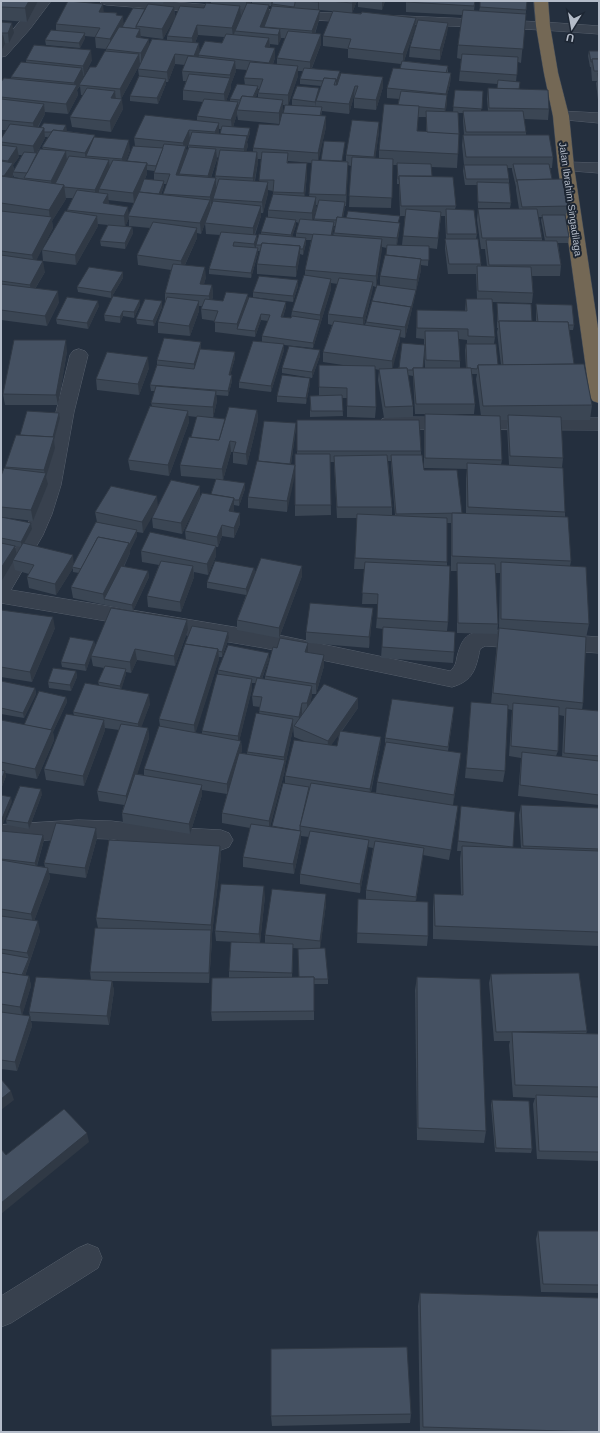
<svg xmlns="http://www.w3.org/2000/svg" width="600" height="1433" font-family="Helvetica,sans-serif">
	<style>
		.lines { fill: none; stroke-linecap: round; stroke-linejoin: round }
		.minor-casing { stroke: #565f6c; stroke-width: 1 }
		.highway-casing { stroke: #434c59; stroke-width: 1 }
		.minor { fill: #38414e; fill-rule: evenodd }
		.highway { fill: #746855; fill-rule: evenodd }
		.wall { fill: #3b4654; fill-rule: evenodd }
		.shaded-wall { fill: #303945 }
		.building { fill: #455162; stroke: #303945 }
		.labels { text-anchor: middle; stroke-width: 4; stroke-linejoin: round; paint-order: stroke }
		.far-street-label { font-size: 10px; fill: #b4bcc9; stroke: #1d2633 }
	</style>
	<rect width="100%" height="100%" fill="#242f3e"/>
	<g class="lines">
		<!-- minor casing -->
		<g class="minor-casing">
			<g id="minor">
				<polygon points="37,1 51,1 30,29 6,56 1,57 1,44"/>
				<polygon points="100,1 161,1 287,11 543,22 599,26 599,34 543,30 287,19 107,5 102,4"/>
				<polygon points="561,111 599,113 599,123 556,119 553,116 556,113"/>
				<polygon points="566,162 599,163 599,173 560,170 558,167 560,164"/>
				<path d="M79 349 85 351 88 355 74 412 61 485 52 514 43 535 11 590 264 632 450 671C455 667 456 663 457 657 463 633 470 632 493 630L599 637V653L485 646 480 649C476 669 473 681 452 687L264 648 1 603V572L23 535 32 514 41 485 56 412 70 355 73 351Z"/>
				<polygon points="389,417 599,418 599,430 389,429 382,427 380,423 382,419"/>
				<polygon points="78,820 111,821 162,827 221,830 229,833 233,840 229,847 221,850 162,847 111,839 78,838 1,843 1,825"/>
				<polygon points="88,1244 98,1248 102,1258 98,1268 11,1323 1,1327 1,1296 78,1248"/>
			</g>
		</g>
		<!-- highway casing -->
		<g class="highway-casing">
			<polygon id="highway" points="534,1 548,1 550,26 558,73 569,116 574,167 599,335 599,403 593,401 590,397 558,167 553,116 544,73 536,26"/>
		</g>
		<!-- minor -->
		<use href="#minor" class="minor"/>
		<!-- highway -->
		<use href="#highway" class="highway"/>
	</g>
	<!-- wall -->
	<g class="wall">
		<polygon points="1,1 38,1 27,22 1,20"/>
		<polygon points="138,1 164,1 163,4"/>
		<path d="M211 1H251L250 4H252V1H357L352 13 320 10 319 20 315 34H321V44L312 68 340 76 383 77V87L376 110 354 108V96L349 114 322 111 321 116H326V127L318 161H321L324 141 345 142 344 147 342 161H346V155L379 122V132L375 158H379V150L398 105 399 99 387 98V88L400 69 401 64 348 58V49L323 46V36L361 14 416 18 415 28 404 61 448 66V73H451L450 84 447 95 445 112H453L455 90 483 91 481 111H488L487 99 488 88 497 89V84L459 81 461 59 457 58 458 45 462 15 406 12V1H475L474 11H479L480 7 527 1 521 63 518 62 516 82 519 89 549 109 548 120 524 119 526 132V135L553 157 552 168H550L552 179 568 206 566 217 569 237 568 243H558L561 265 560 276H532L533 293 532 303 492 302 495 337 494 344 498 365H501L497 332 498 328H497V303L532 321 536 322V304L574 325 573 330H569L574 364 592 405 590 420H561L563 458 562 468 565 512V517L571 561 570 566 589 624 586 638 583 703 582 710 599 711V805L518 796 521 758 509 756 512 710 508 709 505 771 503 782 465 778 471 702 491 704 497 643 499 628 500 573H495L498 624 497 634 457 633V571H451V523H447V566L448 622 447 631 454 652 453 663 381 658 383 629 376 628 378 604H362L364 569H354L357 518H337L334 462H330L331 515 295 516V454H297V420L421 451V455L424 470 462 513H466V478L467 469 424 468V425L425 414H415L413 376 408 375 413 406V417L384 418 378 380 379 370 375 369 376 407 375 418 347 417V398H342L343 416 310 417V396H319V387L349 366 323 362V352L332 325 328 324V314L338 284 331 283V289L313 348 284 345V350L271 392 239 388V382L262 342V336L268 321 261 320 255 337 215 332V321L202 319 201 309 202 306H199V311L190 336 158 333V322L165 303V293L171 270 138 265 137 255 150 228 129 226V218L125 227H132L133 233 125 249 101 246 100 241 108 225 98 224V226L76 265 43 261 42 250 67 212V210L73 198H66V199L52 221 53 228 36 260 45 272 35 289 59 302 47 326 1 320V139L7 130H1V82L11 78V77L26 62V60H92L84 76H83V78L96 67 106 51V49L96 48 95 37 85 36V38L80 48 46 45 45 40 56 30V24L104 12 117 13V15L124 24 145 9 174 7 175 17 163 39 140 36 141 38 149 45 167 40V36L211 3ZM273 2 272 6 269 13V6H271ZM241 9 244 10 238 24 241 16ZM198 35 224 37 222 43 200 52 195 43ZM281 38H285L277 58V64H273L275 58V48H270V44L278 45ZM139 63H141L138 69 139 76 130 96V101L158 104 166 84V82H168L175 64 185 65 182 71 183 81H186L183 90V100L203 102 197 116V121L134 138 135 146 127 161H126L130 150 95 137V135L66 131H67L38 128 45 114V112L68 114 78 95 77 90 80 86 81 95H83L70 117 72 127 111 132 123 109 121 99 140 64ZM236 69 247 70 244 78 245 85 230 99V101H226L231 88V84L236 71ZM298 71H303L300 79V84L321 86 319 92 292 99V105L310 106 288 105 298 76ZM258 89H259L258 93V98L256 97 258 92ZM283 105H285L283 114 279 125 253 148V152L246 151 248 146 247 142 250 133 233 127 237 114 238 120 279 124 283 110ZM458 113H463V121L464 135H463L462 145 464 165 463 171 465 185H477L478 208H510L511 203 509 183V179L507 168H512V170L516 187V190L519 209H478L477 220 481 249H485L487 266H481V264L476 239 477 234 455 209 456 206 432 176 431 167 457 168 459 134ZM418 117H426V132L417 131ZM219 129H221L220 134H219ZM45 137H48L42 147 43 149 37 153 45 138ZM190 140 188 145V148L187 152 186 148ZM18 155H22L14 170 13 165 19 157ZM217 157 218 158 215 178H211L217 159ZM258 159H261L259 182 255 181 258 162ZM288 161 312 163 309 197 305 196 307 174 288 163ZM348 165 351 166 349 207 391 208 393 165H397V184H399L400 216H405L402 245H397L399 233 400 223 343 218 345 206H346ZM147 170 154 171V180L145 179 147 174ZM13 175 14 177 24 179 12 178ZM164 184H167L163 195H161L164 186ZM268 190 273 191V195L268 210V217L261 232V234L256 245V248H255L257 240 255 235 261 216V213H263L268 193ZM108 200 134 203 129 215 109 204ZM213 200V202L205 223 206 234 220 235 209 269V274L251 278 258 253V251H260L257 264V274L296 277 300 254 303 255 306 243V240H311L305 270V276L292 311 291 318 283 317 286 307 248 299V294L223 301 212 300 213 296 212 285 204 284 206 277 185 265 197 238V233L201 234 210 210V208H211ZM316 205H317L314 220H313L316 208ZM441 216H445L446 239H445V249L448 274H476L477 299H466L465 311 417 310 416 338 424 339V345L398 368H392L400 340V337L405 338 410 317 411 313 415 296 416 291 421 270V265L428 266 429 248 437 249ZM539 217H542L541 220 545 241H542V238ZM296 222 299 223 296 233V237H292L296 225ZM334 226H335L333 236H332ZM382 247 387 248 386 255 380 276V286L366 322 365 325H364L372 292 373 286 376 287ZM459 339 467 340V344H466L465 350 466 368H460V361ZM424 348 425 368H423ZM472 374H477L476 379 481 416 438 414H474L475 404ZM500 420H508L507 426 509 465H501L502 460ZM388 461H391V466L395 515H392V507ZM559 715 564 716 562 757 556 756 558 751Z"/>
		<polygon points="358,1 385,1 382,10 358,7"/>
		<polygon points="598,1 599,1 599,16"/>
		<polygon points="1,22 14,33 9,43 4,43 5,44 1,51"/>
		<polygon points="448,23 447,33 440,60 409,57 410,47"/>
		<polygon points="589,51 599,51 599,108 596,83 597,81 592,81 591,67 590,67 588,56"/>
		<polygon points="123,272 123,278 111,298 78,292 77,287"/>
		<polygon points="298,280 298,286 293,302 253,297 253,292"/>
		<polygon points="162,301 162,307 154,326 137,324 136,319"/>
		<polygon points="140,305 134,318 123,316 120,323 105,321 104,315"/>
		<polygon points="99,306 88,329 57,324 56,319"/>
		<polygon points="201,342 201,349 235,352 235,358 230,375 232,381 228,396 216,395 217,401 213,418 225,419 257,410 258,420 247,465 233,463 233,452 231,452 223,480 245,489 239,506 234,505 234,509 233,512 240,513 240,524 234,538 222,536 218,547 216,547 216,556 208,575 194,572 194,577 181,612 148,607 147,596 159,565 142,562 141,551 186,540 185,531 198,500 182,534 153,528 152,518 200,496 211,494 216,479 181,476 180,465 191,437 197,417 188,416 189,422 169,476 130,470 128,460 152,406 151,403 155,391 151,391 150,385 157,365 157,360"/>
		<polygon points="320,350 320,356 312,378 282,373 282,368"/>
		<polygon points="67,351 58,405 5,405 3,394"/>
		<polygon points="149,368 139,395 97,390 96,379"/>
		<polygon points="310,383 306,404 277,402 277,396"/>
		<polygon points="59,413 60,418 54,440 55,448 46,477 48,484 33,521 1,517 1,476 5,468 5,467 20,435"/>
		<polygon points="296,428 291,464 287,512 248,508 248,497 258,461"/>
		<polygon points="157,496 143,533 137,532 137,536 130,550 130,553 124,567 148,571 149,577 133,611 73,598 71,587 79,573 73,572 73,568 56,595 29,588 27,577 29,574 15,570 13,562 1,582 1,543 15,546 16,555 21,547 1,543 1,517 31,523 32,529 24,543 74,564 110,525 97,522 95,512"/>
		<polygon points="254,568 255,574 302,576 279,638 237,630 237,620 246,595 207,588 207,582"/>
		<path d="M373 608 369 648 308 643V653L324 655V666L316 694H312L310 704 358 698V708L342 731 381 737 380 747 371 792 442 803 376 793 377 782 385 745V738L453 717 448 751 460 764 453 805 457 816 449 860 423 855 416 901 428 936 427 946 357 943 358 908 366 899V890L373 848 368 847 360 893 300 884V874L309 837 301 836V841L294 874 243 867V857L250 828 222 823V813L227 794 202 790V795L190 834 123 823 122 813 124 805 99 801 97 791 119 730 105 728V730L84 786 46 780 44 769 74 715 73 712 99 685 98 682 104 668 93 666 91 656 86 671 62 667 61 662 94 641 95 646 93 652 187 620 188 630 175 666 137 660 131 673 126 672V674L121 689 150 704 141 727 148 728 149 738 137 774 144 775V769L160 726 159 719 229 638 222 657H219V659L195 733 202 734V731L218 674V670L269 653V659L262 679H265V676L277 648 306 642V632ZM252 683H256L252 696 253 706 260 707 259 714 247 752V754L241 753 242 751 241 741H239L252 689ZM293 726 294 737 304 741 285 776V784L272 827H270L285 770V766L293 729ZM339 734 337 746 331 745Z"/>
		<polygon points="1,610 55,628 32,682 1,677"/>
		<polygon points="76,671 77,677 71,691 49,688 48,682"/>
		<polygon points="1,681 35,688 36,694 24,718 1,714"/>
		<polygon points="66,697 67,702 53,732 54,740 37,779 5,773 6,776 1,789 1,720 24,725"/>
		<polygon points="42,794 29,829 7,825 6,820"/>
		<polygon points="521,805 599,808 599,946 433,939 433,907 434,894 461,895 460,859 461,851 457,851 461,806 513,848 521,848 519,815"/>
		<polygon points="96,828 97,838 86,878 49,873 50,878 34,921 40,931 25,976 29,976 31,986 22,1015 30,1016 32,1026 17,1071 1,1069 1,831 44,840 37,866 45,867 44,863"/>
		<polygon points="220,846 221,856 212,934 212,940 209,983 112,981 114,991 109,1025 31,1021 29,1012 91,980 90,972 117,929 98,928 96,918"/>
		<path d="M265 896 260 943H265V935L326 904 320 948 328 979V984H314V1020L212 1021 211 1012 229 978V971L237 942 216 941 215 931ZM293 948 305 949 298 954 299 977 292 978Z"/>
		<polygon points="491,974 587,1031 586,1034 599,1034 599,1161 537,1159 533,1104 535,1098 513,1097 509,1045 510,1041 494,1041 489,983"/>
		<polygon points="417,977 486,1131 484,1143 417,1140 415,990"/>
		<polygon points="492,1100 532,1149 531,1153 495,1152 491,1105"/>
		<polygon points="538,1231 599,1231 599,1293 541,1292 536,1239"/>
		<polygon points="420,1293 599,1432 420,1432 418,1306"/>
		<polygon points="411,1414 410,1423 272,1426 271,1416"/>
	</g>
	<!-- shaded-wall -->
	<g class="shaded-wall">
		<polygon points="29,1 38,1 27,22 25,8"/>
		<polygon points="246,1 251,1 246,10"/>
		<polygon points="271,1 273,1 271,6"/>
		<polygon points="318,1 319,1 319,10 318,12"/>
		<polygon points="353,1 357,1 352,13 352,3"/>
		<polygon points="382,1 385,1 382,10"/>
		<polygon points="103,4 104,14 99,12"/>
		<polygon points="269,5 269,15 261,33 260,27"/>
		<polygon points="240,6 241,16 235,31 233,38 232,28"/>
		<polygon points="174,7 175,17 163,39 162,29"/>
		<polygon points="320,10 319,20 312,41 312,31"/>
		<polygon points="123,16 124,26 111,49 110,39"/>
		<polygon points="416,18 415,28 403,64 403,54"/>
		<polygon points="12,23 14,33 9,43 8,33"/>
		<polygon points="448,23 447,33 440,60 440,50"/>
		<polygon points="197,25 198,35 193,48 192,38"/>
		<polygon points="140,29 141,39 136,37"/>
		<polygon points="280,29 281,39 278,45 278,35"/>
		<polygon points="85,33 85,38 80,48 79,43"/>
		<polygon points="3,34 5,44 1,51 1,38"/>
		<polygon points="321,34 321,44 310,72 310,62"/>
		<polygon points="269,38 270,48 265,47"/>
		<polygon points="149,39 149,49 141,63 141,53"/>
		<polygon points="199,43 200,53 195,66 194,56"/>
		<polygon points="275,48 275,58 269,73 269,63"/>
		<polygon points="91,50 92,60 84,76 83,66"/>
		<polygon points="139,54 140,64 121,99 120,89"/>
		<polygon points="175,54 175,64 168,82 167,72"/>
		<polygon points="235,61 236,71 231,84 231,88 225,104 224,94 230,79 230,75"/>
		<polygon points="298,66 298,76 288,106 288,95"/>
		<polygon points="82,68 84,78 77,90 78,95 68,114 66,104 75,89 74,83"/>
		<polygon points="340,71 340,76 336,87 336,82"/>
		<polygon points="451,73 450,84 447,95 447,105 444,119 446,94"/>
		<polygon points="383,77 383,87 376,110 376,100"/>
		<polygon points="166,79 166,84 158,104 157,98"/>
		<polygon points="258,86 258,92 252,107 252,101"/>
		<polygon points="355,86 354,96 349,114 349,104"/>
		<polygon points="319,88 319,93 316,101 315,107 315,102"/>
		<polygon points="115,91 116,101 111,98"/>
		<polygon points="122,99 123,109 111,132 110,121"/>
		<polygon points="283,100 283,110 279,124 279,113"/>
		<polygon points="238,102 238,110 237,110 237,114 232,130 231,120"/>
		<polygon points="44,104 45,114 34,133 33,123"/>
		<polygon points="326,116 326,127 318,163 318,153"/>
		<polygon points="379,122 379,132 374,167 374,157"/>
		<polygon points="219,123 219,133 215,142 215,132"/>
		<polygon points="66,125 67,131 62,139 61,134"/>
		<polygon points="44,128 45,138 35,156 33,146"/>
		<polygon points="250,128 250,133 247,142 248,146 244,159 244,149"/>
		<polygon points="189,130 190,140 186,148 187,156 179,174 179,177 176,175 184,152 183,143"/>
		<polygon points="95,135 96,145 86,156 87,161 86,163 85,153"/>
		<polygon points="129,140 130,150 123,169 122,159"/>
		<polygon points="17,147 19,157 13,165 14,172 13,172 13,175 6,187 4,176 9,169 8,161"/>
		<polygon points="216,149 217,159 208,186 208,176"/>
		<polygon points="66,151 67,162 53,191 51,181"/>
		<polygon points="257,152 258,162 253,188 253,178"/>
		<polygon points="109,160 110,170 99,189 99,194 96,201 95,190"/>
		<polygon points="348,162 348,172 346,206 346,195"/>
		<polygon points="147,163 147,174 134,203 133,193"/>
		<polygon points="307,163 307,174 304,203 304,193"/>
		<polygon points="216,178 216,189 211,208 210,197"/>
		<polygon points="164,181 164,186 158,203 158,197"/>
		<polygon points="268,182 268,193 263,213 262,202"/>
		<polygon points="64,185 66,199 52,221 53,228 34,265 32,255 50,221 49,210"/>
		<polygon points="108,194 109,204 103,203"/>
		<polygon points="316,197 316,208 312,224 312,213"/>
		<polygon points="210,200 210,210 201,234 200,223"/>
		<polygon points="345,202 345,207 341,226 341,221"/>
		<polygon points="261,206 261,216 253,238 253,228"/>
		<polygon points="128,207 129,216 128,216 129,218 125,227 124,216"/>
		<polygon points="97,216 98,226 76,265 75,255"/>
		<polygon points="296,220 296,225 291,241 291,235"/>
		<polygon points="334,222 334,227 331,242 331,236"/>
		<polygon points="400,223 399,233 396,249 397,238"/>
		<polygon points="132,227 133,233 125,249 125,243"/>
		<polygon points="197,228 197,238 182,271 181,261"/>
		<polygon points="257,235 257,240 255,249 254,244"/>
		<polygon points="306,238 306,243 303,255 303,249"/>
		<polygon points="382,239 382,250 376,287 376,276"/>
		<polygon points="300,246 300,256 296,277 296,267"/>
		<polygon points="258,248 258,253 251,278 251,273"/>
		<polygon points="421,259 421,270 416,291 417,280"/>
		<polygon points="43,261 45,272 31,295 30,285"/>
		<polygon points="205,267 206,277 201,295 200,284"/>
		<polygon points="123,272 123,278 111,298 111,292"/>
		<polygon points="331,279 331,289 313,348 313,343 320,320 320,315"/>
		<polygon points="298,280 298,286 293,302 293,296"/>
		<polygon points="373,282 372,292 363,329 363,318"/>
		<polygon points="212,285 213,296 210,307 209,296"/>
		<polygon points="416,290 415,296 411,313 410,317 405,338 405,327"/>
		<polygon points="58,291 59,302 47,326 45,316"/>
		<polygon points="248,294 248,305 237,329 237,324"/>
		<polygon points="140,300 140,305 134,318 134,312"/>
		<polygon points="98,301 99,306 88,329 87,323"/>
		<polygon points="162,301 162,307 154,326 153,321"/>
		<polygon points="199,301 199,311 190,336 189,326"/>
		<polygon points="286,302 286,307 281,322 281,317"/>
		<polygon points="123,311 123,316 120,323 120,317"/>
		<polygon points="261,314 261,320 255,337 255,331"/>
		<polygon points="401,330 400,340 392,371 392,361"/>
		<polygon points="66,340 67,351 58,405 56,395"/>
		<polygon points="201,342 201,352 195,374 194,364"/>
		<polygon points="284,344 284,350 271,392 271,386"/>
		<polygon points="320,350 320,356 312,378 312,372"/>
		<polygon points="235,352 235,358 229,380 229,375"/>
		<polygon points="148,357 149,368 139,395 138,384"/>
		<polygon points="232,375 232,381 228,396 228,391"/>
		<polygon points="310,378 310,383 306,404 306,398"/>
		<polygon points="216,391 217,401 213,418 213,407"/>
		<polygon points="257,410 258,420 247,465 246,454"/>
		<polygon points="188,411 189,422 169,476 168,465"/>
		<polygon points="59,413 60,418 54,440 55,448 46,477 48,484 33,521 31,510 45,476 44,470"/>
		<polygon points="296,423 296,428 290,471 290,466"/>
		<polygon points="230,441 231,452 223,480 222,469"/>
		<polygon points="295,465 295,475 287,512 287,501"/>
		<polygon points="245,483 245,489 239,506 239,500"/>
		<polygon points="200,486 200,496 182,534 181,523"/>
		<polygon points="157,496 158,507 143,533 142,522"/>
		<polygon points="234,498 234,509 229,522 229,511"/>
		<polygon points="240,513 240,524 234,538 234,528"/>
		<polygon points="31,523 32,529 22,547 21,542"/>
		<polygon points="222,525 222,536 218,547 217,537"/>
		<polygon points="137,530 137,536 130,550 130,553 107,600 104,599 105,605 103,594 129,543"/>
		<polygon points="15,546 17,557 13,560 13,562 1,582 1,568"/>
		<polygon points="216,546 216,556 208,575 207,564"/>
		<polygon points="73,555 74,566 72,567 73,568 56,595 55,584"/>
		<polygon points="193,566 194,577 181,612 180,602"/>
		<polygon points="302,566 302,576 279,638 279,628"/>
		<polygon points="254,568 255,574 247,595 246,589"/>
		<polygon points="148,571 149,577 133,611 132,605"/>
		<polygon points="373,608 369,648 369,637"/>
		<polygon points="53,617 55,628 32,682 30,672"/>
		<polygon points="187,620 188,630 175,666 174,656"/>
		<polygon points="228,632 229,638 222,657 222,652"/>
		<polygon points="94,641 95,646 86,671 85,665"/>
		<polygon points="308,643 308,653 305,652"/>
		<polygon points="135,649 137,660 131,673 130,662"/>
		<polygon points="218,649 219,659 195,735 194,725"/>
		<polygon points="269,653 269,659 260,684 260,679"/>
		<polygon points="324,655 324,666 316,694 316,684"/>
		<polygon points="126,669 126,674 121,691 120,686"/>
		<polygon points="76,671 77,677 71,691 70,685"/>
		<polygon points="252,679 252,689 238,746 238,736"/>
		<polygon points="312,686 312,696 307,714 307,703"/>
		<polygon points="35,688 36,694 24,718 23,713"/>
		<polygon points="149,694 150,704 139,734 138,724"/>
		<polygon points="66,697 67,702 53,732 54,740 37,779 35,769 49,734"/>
		<polygon points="358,698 358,708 327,751 328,741"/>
		<polygon points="302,703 302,713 299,727 299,717"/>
		<polygon points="293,719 293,729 285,766 285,770 269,831 269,821 284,762 284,757"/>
		<polygon points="104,720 105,730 84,786 83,776"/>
		<polygon points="148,728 149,738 127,806 126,796"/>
		<polygon points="381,737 380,747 369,799 370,789"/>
		<polygon points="241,741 242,751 227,794 227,784"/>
		<polygon points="461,753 460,764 453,805 454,795"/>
		<polygon points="5,771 6,776 1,789 1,780"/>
		<polygon points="202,785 202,795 190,834 189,824"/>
		<polygon points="41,789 42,794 29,829 28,823"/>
		<polygon points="11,797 12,802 1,829 1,821"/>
		<polygon points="96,828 97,838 86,878 85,868"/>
		<polygon points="301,831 301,841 294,874 293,864"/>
		<polygon points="43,835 44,840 36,868 35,863"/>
		<polygon points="369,840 368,850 360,893 360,884"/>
		<polygon points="220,846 221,856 212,934 212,940 209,983 209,973 211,930 211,925"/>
		<polygon points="424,848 423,858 415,907 416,897"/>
		<polygon points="48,868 50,878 33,924 31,914"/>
		<polygon points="264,886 265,896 260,943 259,934"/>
		<polygon points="326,894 326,904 320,950 320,941"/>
		<polygon points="38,921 40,931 23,982 22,977 29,958 27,953"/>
		<polygon points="29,976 31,986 22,1016 20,1007"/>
		<polygon points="112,981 114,991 109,1025 107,1016"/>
		<polygon points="30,1016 32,1026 17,1071 15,1062"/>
		<polygon points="11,1091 14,1100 1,1110 1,1099"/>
		<polygon points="87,1133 89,1142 1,1214 1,1203"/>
	</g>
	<!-- building -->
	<g class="building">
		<polygon points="1,1 29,1 25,8 1,7"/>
		<polygon points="68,1 103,4 99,12 117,13 116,15 123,16 110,39 95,37 100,28 56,24"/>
		<polygon points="273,1 295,1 295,3 294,7 272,4"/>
		<polygon points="304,1 318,1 318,2"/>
		<polygon points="330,1 353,1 352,3"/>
		<polygon points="406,1 475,1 474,6 406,2"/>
		<polygon points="480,1 527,1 526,10 480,7"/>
		<polygon points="206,3 240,6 232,28 197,25 192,38 167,36 180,6 204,8"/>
		<polygon points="247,3 269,5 260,27 280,29 278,35 235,31"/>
		<polygon points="148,4 174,7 162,29 136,26"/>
		<polygon points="272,6 320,10 312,31 264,27"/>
		<polygon points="133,8 145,9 136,26 136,29 122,27"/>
		<polygon points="463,10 526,14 523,49 458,45"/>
		<polygon points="333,11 361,14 362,12 416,18 403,54 348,48 351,39 323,36"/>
		<polygon points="418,20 448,23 440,50 410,47"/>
		<polygon points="1,22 12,23 8,33 1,33"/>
		<polygon points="119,27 140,29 136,37 149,39 141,53 106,49"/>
		<polygon points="51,30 85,33 79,43 45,40"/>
		<polygon points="288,31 321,34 310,62 277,58"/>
		<polygon points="226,34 269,38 265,47 275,48 269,63 198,55 205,41 222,43"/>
		<polygon points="152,39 199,43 194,56 175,54 167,72 138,69"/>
		<polygon points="34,45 91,50 83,66 26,60"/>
		<polygon points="105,51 139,54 120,89 79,85 90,67 96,67"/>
		<polygon points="589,51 599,51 599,59 592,59 592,62 591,62"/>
		<polygon points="462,54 518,57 517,75 460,71"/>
		<polygon points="188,56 235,61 230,75 182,71"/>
		<polygon points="592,59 599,59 599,71 594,71"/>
		<polygon points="402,61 448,66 446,73 400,69"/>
		<polygon points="21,62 82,68 74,83 11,77"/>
		<polygon points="250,62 298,66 288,95 258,93 263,79 244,78"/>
		<polygon points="304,68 340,71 336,82 336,79 324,78 323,81 300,79"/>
		<polygon points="393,68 451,73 446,94 387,88"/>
		<polygon points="341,73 383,77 376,100 354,98 358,86 355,86 349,104 316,101 324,78 336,79 334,85 337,85"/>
		<polygon points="598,73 599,73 599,84"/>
		<polygon points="189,74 230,78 224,94 183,90"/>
		<polygon points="139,76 166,79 157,98 130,96"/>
		<polygon points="4,78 77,85 66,104 1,97 1,82"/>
		<polygon points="498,80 520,82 519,89 497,89"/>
		<polygon points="237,84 258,86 253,97 242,96 240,100 230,99"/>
		<polygon points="297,86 319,88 315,102 292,99"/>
		<polygon points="87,88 115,91 111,98 122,99 110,121 70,117"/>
		<polygon points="488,88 548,90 549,109 489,108"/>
		<polygon points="455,90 483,91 482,109 453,107"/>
		<polygon points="401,91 447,95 445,109 398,105"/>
		<polygon points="242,96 283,100 279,113 237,110"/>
		<polygon points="1,99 44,104 33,123 1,120"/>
		<polygon points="204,99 238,102 231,120 197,116"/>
		<polygon points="384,104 419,106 417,131 459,133 458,154 379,150"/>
		<polygon points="285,105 322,107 320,116 283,114"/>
		<polygon points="426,111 458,112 459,134 427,132"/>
		<polygon points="463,111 523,111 526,132 466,132"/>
		<polygon points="282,113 326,116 318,153 253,148 259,124 279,125"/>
		<polygon points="145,115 219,123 215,132 189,130 183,143 134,138"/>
		<polygon points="352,120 379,122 374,157 346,155"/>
		<polygon points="44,123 66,125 63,131 53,130 51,132 44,132 44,128 40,128"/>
		<polygon points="10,124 44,128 33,146 1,142 1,139"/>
		<polygon points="222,126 250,128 247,138 247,136 220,134"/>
		<polygon points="53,130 95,135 85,153 42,147"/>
		<polygon points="192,132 247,136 244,149 188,145"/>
		<polygon points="463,135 549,135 553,157 466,157"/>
		<polygon points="94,137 129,140 122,159 86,156"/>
		<polygon points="324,141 345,142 342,161 321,160"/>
		<polygon points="164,144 186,146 176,175 216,178 210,197 163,194 170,174 154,173"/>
		<polygon points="1,145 17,147 8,161 1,160"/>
		<polygon points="133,146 163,148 156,166 147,165 147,163 127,161"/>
		<polygon points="189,147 216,149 208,176 179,174"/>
		<polygon points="40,149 66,151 51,181 24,178"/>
		<polygon points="220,150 257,152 253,178 215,176"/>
		<polygon points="24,152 37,153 27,173 13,172"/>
		<polygon points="262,152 288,153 287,163 307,163 304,193 273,192 274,180 259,180"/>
		<polygon points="69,156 109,160 95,190 64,187 64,185 55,184"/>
		<polygon points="352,157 393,159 392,198 349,196"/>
		<polygon points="113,160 147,163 133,193 99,189"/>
		<polygon points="312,160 348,162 346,195 309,194"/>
		<polygon points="1,161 13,163 4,176 1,176"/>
		<polygon points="397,163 431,164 432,176 399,176 399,179 398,179"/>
		<polygon points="513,164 549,164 552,179 517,180 517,182"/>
		<polygon points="464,165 507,165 509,179 466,179"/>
		<polygon points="1,176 64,185 49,210 1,203"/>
		<polygon points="399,176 453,177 456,206 401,206"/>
		<polygon points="144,179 164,181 159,194 139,192 139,193"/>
		<polygon points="219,179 268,182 262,202 213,199"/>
		<polygon points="562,179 568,206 522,207 517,180"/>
		<polygon points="477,182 509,183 511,203 478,202"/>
		<polygon points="77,190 108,194 103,203 128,207 124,216 67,210"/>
		<polygon points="139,192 210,200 200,223 128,216"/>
		<polygon points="273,194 316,197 312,213 268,210"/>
		<polygon points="319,200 345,202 342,218 337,217 336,220 314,219"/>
		<polygon points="213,201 261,206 253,228 205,223"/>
		<polygon points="406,209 441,212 438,238 403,236"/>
		<polygon points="446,209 474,210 477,234 447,234"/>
		<polygon points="478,209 537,209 542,238 482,238"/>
		<polygon points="1,211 52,217 32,255 1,251"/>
		<polygon points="65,211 97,216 75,255 42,250"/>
		<polygon points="348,211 400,216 398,223 346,218"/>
		<polygon points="542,215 565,215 569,237 546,237"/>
		<polygon points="266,217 296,220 291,235 261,232"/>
		<polygon points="337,217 400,223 397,238 334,233"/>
		<polygon points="300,219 334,222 331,236 296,233"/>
		<polygon points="153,222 197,228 181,261 137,255"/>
		<polygon points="108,225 132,227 125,243 100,241"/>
		<polygon points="221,232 257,235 254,244 234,242 233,246 258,248 251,273 209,269"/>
		<polygon points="259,234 306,238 303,249 300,249 300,246 262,243 261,245 256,245"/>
		<polygon points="313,234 382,239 376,276 305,270"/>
		<polygon points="445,239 478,239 481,264 449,264"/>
		<polygon points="486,240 557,241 561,265 489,265"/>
		<polygon points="262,243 300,246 296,267 257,264"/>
		<polygon points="387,245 429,246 429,260 421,260 421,259 386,255"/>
		<polygon points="1,255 43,261 30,285 1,281"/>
		<polygon points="385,255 421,259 417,280 380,276"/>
		<polygon points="173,264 205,267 200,284 212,285 209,296 165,293"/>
		<polygon points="477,266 531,267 533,293 478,291"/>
		<polygon points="89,267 123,272 111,292 77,287"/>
		<polygon points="304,275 331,279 320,315 292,311"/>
		<polygon points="259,276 298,280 293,296 253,292"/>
		<polygon points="339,278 373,282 363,318 328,314"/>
		<polygon points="1,284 58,291 45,316 1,310"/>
		<polygon points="377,285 416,290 411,309 411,307 372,301"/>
		<polygon points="226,292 248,294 237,324 214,322 218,311 201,309 205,299 223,301"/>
		<polygon points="113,296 140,300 134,312 123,311 120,317 104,315"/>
		<polygon points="67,297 98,301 87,323 56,319"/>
		<polygon points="167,297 199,301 189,326 158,322"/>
		<polygon points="249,297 286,302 281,317 291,318 292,316 320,320 313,343 262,336 270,315 261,314 255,331 237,329"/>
		<polygon points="145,299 162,301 153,321 136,319"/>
		<polygon points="466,299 492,299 495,337 468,336 468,329 417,328 417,310 467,311"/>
		<polygon points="372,301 411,307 405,327 366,322"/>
		<polygon points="497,303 531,304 532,321 499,321 499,322 498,322"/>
		<polygon points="536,304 572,305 574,325 568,325 568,322 538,322"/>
		<polygon points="334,321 401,330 392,361 323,352"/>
		<polygon points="499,321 568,322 574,364 503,365"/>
		<polygon points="425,331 458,331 460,361 426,360"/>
		<polygon points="164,338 201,342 194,364 157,360"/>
		<polygon points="14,340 66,340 56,395 3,394"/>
		<polygon points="253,341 284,344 271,386 239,382"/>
		<polygon points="402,343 425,345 423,368 413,368 413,370 407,370 407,368 399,368"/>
		<polygon points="466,344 496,344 498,365 478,365 477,369 467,368"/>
		<polygon points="289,346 320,350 312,372 282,368"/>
		<polygon points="200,349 235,352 229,375 232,375 228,391 150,385 157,365 194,369"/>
		<polygon points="107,352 148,357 138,384 96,379"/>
		<polygon points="584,364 592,405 483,406 478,365"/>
		<polygon points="319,365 375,366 376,407 347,406 347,388 319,387"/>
		<polygon points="407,368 413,406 385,407 379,369"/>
		<polygon points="413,368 471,368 475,404 416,404"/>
		<polygon points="282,375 310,378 306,398 277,396"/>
		<polygon points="156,386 216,391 213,407 151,403"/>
		<polygon points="342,395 343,411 311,411 310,396"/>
		<polygon points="150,406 188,411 168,465 128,460"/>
		<polygon points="229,407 257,410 246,454 233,452 236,442 230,441 222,469 180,465 189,437 219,440"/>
		<polygon points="27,411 59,413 53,437 20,435"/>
		<polygon points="425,414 500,416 502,460 425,458"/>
		<polygon points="508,415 561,417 563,458 510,456"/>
		<polygon points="197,416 225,419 219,440 191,437"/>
		<polygon points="297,420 419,420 421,451 297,451"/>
		<polygon points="264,421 296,423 290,464 258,461"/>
		<polygon points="16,435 54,437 44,470 5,467"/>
		<polygon points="295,454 330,454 331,505 295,505"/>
		<polygon points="387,455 392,507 337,507 334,456"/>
		<polygon points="391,455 422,455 424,470 457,470 462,513 396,514"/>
		<polygon points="257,461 295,465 287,501 248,497"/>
		<polygon points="467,463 563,468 565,512 468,507"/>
		<polygon points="4,468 46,473 31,510 1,507 1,476"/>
		<polygon points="216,479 245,483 239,500 234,500 234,498 211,494"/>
		<polygon points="171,480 200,486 181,523 152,518"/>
		<polygon points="111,486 157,496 142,522 95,512"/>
		<polygon points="202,493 234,498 229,511 240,513 234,528 222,525 217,537 185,531"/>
		<polygon points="452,513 568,517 571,561 452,556"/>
		<polygon points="357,514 447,518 447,562 355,558"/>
		<polygon points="1,517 31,523 21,542 1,538"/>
		<polygon points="96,522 137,530 129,545 129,543 98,537 81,569 72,567"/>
		<polygon points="150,532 216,546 207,564 141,551"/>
		<polygon points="98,537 129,543 103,594 71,587"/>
		<polygon points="1,543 15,546 1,568"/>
		<polygon points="23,543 73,555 55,584 27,577 34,565 13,560"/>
		<polygon points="261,558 302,566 279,628 237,620"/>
		<polygon points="161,561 193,566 180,602 147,596"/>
		<polygon points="215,561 254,568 246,589 207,582"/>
		<polygon points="365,562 450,566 448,622 377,618 378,594 362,593"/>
		<polygon points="501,562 586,567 589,624 501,619"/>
		<polygon points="457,563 495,564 498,624 458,623"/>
		<polygon points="121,566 148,571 132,605 104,599"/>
		<polygon points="310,603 373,608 369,637 306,632"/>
		<polygon points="111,608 187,620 174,656 135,649 130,662 91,656"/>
		<polygon points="1,610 53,617 30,672 1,667"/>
		<polygon points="192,626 228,632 222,652 218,651 218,649 185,644"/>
		<polygon points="383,627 455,632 454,652 382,647"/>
		<polygon points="499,628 586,637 583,703 493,693"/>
		<polygon points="70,637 94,641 85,665 61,662"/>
		<polygon points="280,638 308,643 305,652 324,655 316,684 265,676 273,647 277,648"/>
		<polygon points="185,644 218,649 194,725 159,719"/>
		<polygon points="228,645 269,653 260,678 218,670"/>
		<polygon points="105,666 126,669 120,686 98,682"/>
		<polygon points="53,668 76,671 70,685 48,682"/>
		<polygon points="217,674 252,679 238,736 202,731"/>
		<polygon points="257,678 312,686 307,703 302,703 299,717 259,711 262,697 252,696"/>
		<polygon points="1,681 35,688 23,713 1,708"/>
		<polygon points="85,683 149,694 138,724 73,712"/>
		<polygon points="324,684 358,698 328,741 294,726"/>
		<polygon points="39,691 66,697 51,730 24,725"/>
		<polygon points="392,699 454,707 448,747 385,738"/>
		<polygon points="471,702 508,705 505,771 466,768"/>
		<polygon points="513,703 559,707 558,751 511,746"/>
		<polygon points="566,708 599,711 599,756 564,753"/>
		<polygon points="256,713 293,719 284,757 247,752"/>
		<polygon points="66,714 104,720 83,776 44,769"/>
		<polygon points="1,720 52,730 35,769 1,762"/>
		<polygon points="121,724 148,728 126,796 97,791"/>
		<polygon points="159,726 241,741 227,784 144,769"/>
		<polygon points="340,731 381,737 370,789 285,776 294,740 337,746"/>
		<polygon points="386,742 461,753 454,795 377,782"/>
		<polygon points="522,752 599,761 599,795 520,785"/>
		<polygon points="239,753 285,760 269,821 222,813"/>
		<polygon points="1,770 5,771 1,780"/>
		<polygon points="135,774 202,785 189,824 122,813"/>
		<polygon points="283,783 309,787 300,826 300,831 272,826"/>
		<polygon points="311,783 458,806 451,850 300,826"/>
		<polygon points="20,786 41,789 28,823 6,820"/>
		<polygon points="1,795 11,797 1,821"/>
		<polygon points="521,805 599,808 599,849 523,846"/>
		<polygon points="461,806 515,812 513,847 458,841"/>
		<polygon points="56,823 96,828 85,868 44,863"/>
		<polygon points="251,824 301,831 293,864 243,857"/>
		<polygon points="1,831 43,835 35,863 1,859"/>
		<polygon points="310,831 369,840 360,884 300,874"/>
		<polygon points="109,840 220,846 211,925 96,918"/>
		<polygon points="375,841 424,848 416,897 366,890"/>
		<polygon points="462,846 599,851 599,932 435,926 434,894 463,895"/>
		<polygon points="1,860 48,868 31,914 1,909"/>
		<polygon points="221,884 264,886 259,934 215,931"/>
		<polygon points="272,889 326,894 320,941 265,935"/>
		<polygon points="358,899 428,902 428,936 357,933"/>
		<polygon points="1,916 38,921 27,953 1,949"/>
		<polygon points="95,928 211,930 209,973 90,972"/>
		<polygon points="231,942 293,944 292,973 229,971"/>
		<polygon points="325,948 328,979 314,979 314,977 299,977 298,949"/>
		<polygon points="1,953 29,958 22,975 1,972"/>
		<polygon points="1,972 29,976 20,1007 1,1004"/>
		<polygon points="579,973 587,1031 496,1032 491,974"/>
		<polygon points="36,977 112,981 107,1016 29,1012"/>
		<polygon points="314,977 314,1011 211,1012 212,978"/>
		<polygon points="417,977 480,979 486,1131 418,1128"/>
		<polygon points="1,1012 30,1016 15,1062 1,1060"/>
		<polygon points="512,1032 599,1034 599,1087 515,1085"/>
		<polygon points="1,1079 11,1091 1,1099"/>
		<polygon points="536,1095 599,1097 599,1152 539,1151"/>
		<polygon points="492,1100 529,1101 532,1149 496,1148"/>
		<polygon points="64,1109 87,1133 1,1203 1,1149 6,1155"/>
		<polygon points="538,1231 599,1231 599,1285 543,1284"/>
		<polygon points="420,1293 599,1298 599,1432 423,1427"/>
		<polygon points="407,1347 411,1414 271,1416 271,1349"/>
	</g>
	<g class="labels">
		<!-- far-street labels -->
		<g class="far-street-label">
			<text transform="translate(571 199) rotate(82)" y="4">Jalan Ibrahim Singadilaga</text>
		</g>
	</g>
	<!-- border -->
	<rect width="600" height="1433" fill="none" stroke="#b4bcc9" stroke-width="4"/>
	<!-- north arrow -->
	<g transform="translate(572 28) rotate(191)" stroke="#1d2633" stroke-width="3" paint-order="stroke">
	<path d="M0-3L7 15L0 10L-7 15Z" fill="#b4bcc9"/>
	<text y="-6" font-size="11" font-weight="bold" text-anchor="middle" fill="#b4bcc9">U</text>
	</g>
</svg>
